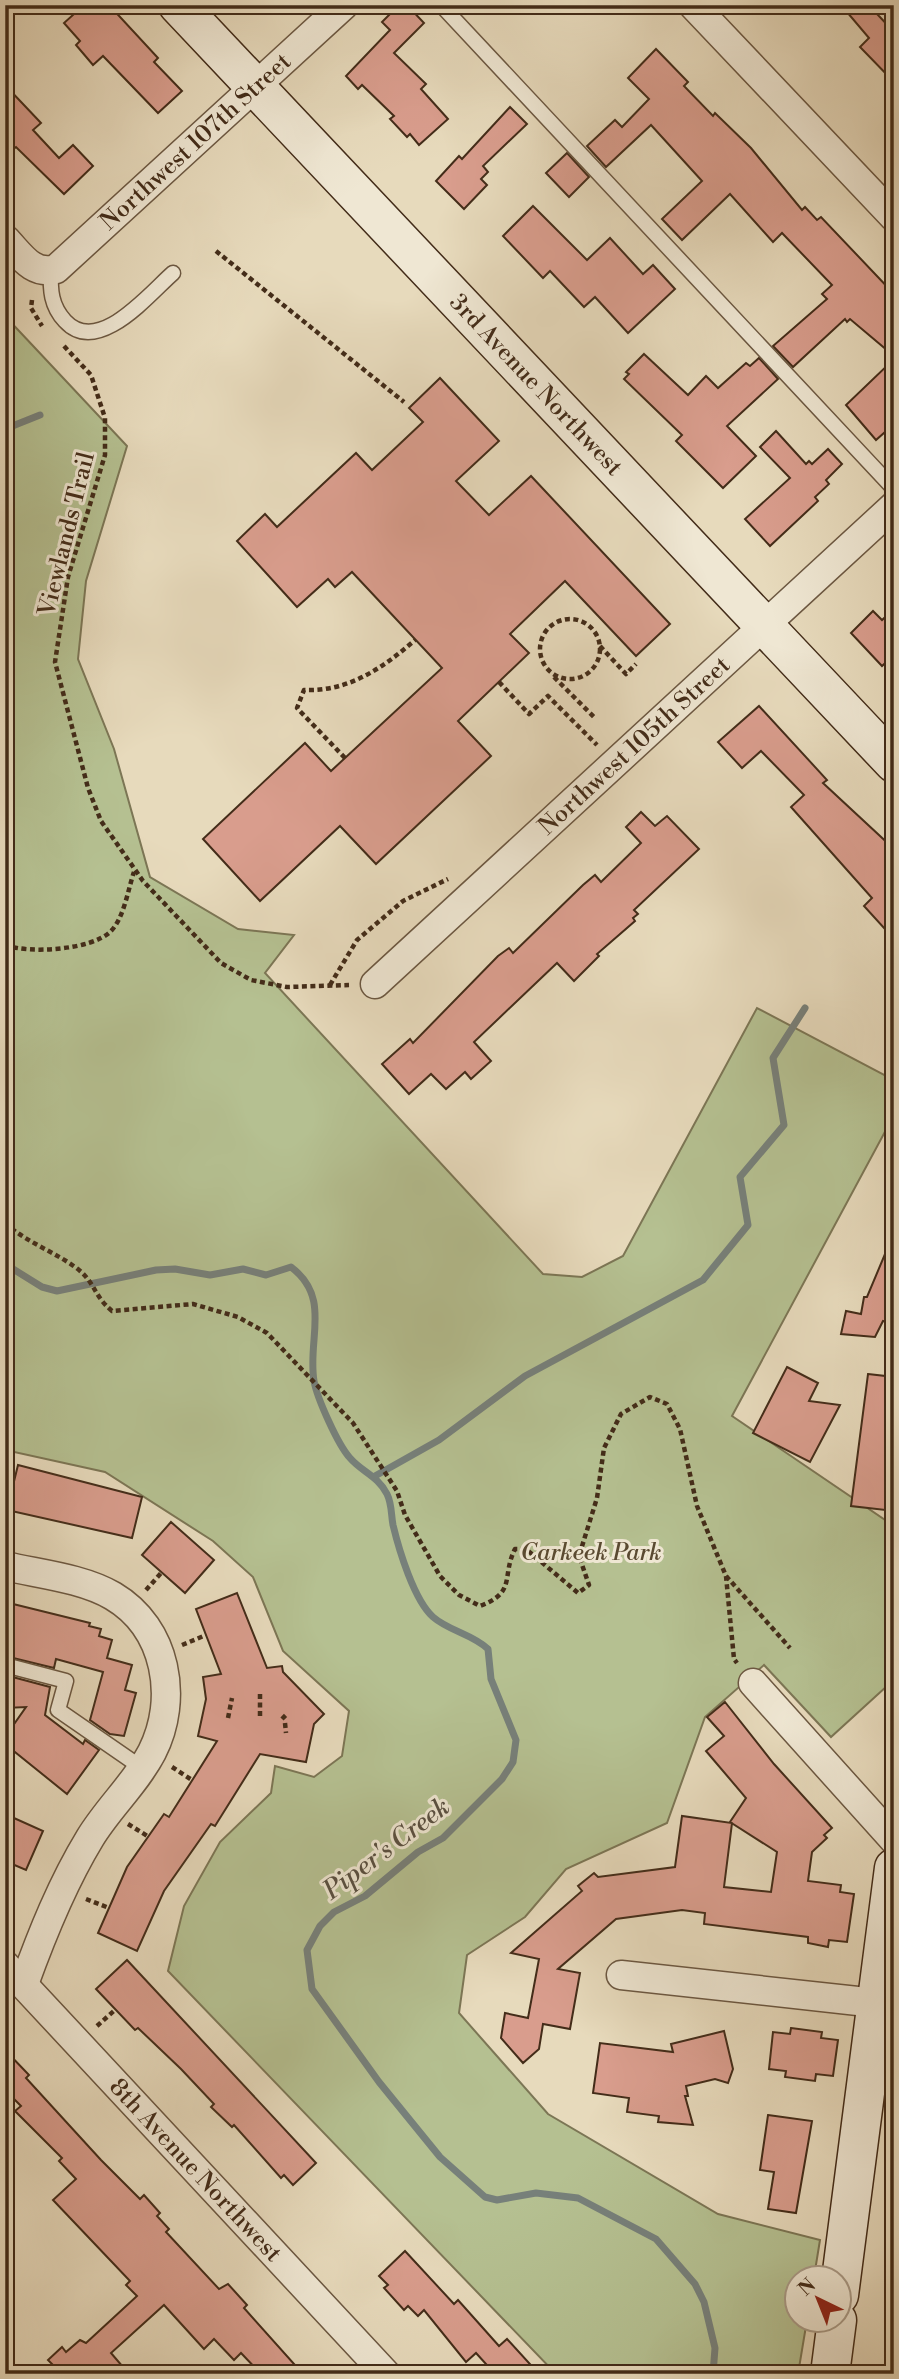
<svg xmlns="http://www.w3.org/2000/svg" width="899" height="2379" font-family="'Libre Bodoni',serif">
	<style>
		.green { fill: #b5c091; stroke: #7c7655; stroke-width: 2 }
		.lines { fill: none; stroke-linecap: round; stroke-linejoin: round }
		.stream { stroke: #77807a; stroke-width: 7 }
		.building { fill: #d99d8d; stroke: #432c19; stroke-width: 2 }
		.lane-casing { stroke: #6c5842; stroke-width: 17 }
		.street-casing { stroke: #6c5842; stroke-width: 31 }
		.secondary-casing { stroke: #432c19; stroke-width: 41 }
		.path { stroke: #432c19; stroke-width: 4.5; stroke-dasharray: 5 3.5; stroke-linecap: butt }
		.lane { stroke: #efe7d3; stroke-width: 14 }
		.street { stroke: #efe7d3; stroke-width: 28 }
		.secondary { stroke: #efe7d3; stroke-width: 38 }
		.labels { text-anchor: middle; stroke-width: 6; stroke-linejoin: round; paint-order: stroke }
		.street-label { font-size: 24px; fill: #432c19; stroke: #efe7d3 }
		.park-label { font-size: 24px; font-style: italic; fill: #5a4a31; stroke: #efe7d3 }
		.water-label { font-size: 26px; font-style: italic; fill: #594f41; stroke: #efe7d3 }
	</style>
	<rect width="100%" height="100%" fill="#e7dabc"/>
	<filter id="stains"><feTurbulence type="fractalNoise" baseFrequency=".00286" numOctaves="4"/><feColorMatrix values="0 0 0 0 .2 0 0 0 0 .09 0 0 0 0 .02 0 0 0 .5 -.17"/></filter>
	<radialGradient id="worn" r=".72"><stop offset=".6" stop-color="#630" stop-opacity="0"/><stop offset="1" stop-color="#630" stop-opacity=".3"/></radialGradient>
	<!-- green -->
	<polygon class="green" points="5,316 127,446 86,581 78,659 114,749 150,877 238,929 294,935 265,973 543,1274 582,1277 623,1256 757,1008 894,1080 894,1115 732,1416 894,1526 894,1631 887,1686 831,1737 764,1665 705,1717 667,1823 566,1869 525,1917 467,1955 459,2013 548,2114 718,2214 820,2240 814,2277 797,2278 797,2320 807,2320 798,2374 556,2374 168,1971 184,1906 220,1842 271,1793 275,1766 314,1777 342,1756 349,1711 283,1651 253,1577 213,1541 105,1472 5,1450"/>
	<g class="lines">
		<!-- stream -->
		<g class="stream">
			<polyline points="5,429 40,415"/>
			<path d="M5 1264 42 1287 57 1291 156 1270 175 1269 210 1275 243 1269 266 1275 291 1267C332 1298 307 1339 314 1381 317 1398 338 1445 350 1458 362 1472 378 1476 387 1494 392 1504 391 1515 393 1525 399 1550 414 1600 433 1617 449 1631 472 1634 488 1649L491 1679 516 1740 513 1762 502 1779 443 1838 418 1852 365 1896 334 1912 320 1926 307 1950 312 1989 379 2082 440 2157 485 2197 497 2200 536 2193 578 2198 656 2239 695 2284 704 2302 715 2348 713 2374"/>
			<polyline points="375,1476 439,1440 525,1376 703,1280 748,1225 740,1177 784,1125 773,1058 805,1008"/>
		</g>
	</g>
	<!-- building -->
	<g class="building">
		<polygon points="84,5 109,5 158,58 154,62 182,91 158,113 103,56 93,65 76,45 80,41 64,23"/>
		<polygon points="399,5 407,5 424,23 394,53 426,84 421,89 448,119 419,145 410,134 407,137 390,119 394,116 362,85 358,89 346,76 390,30 382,22"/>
		<polygon points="841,5 889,5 878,15 894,32 894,82 860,47 869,38"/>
		<polygon points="656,49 688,82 684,86 713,116 715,113 751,148 802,210 805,207 817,220 821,217 894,294 894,356 850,319 847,322 845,319 793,367 773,346 827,299 822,294 832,285 782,233 773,242 730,194 682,240 662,219 702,181 651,125 606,167 587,146 615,120 622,127 649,99 628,78"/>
		<polygon points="5,85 41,123 33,130 59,158 73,145 93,166 64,194 16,147 5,156"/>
		<polygon points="510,107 527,124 483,166 488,172 481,179 487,185 464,209 436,181 459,156 462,159"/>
		<polygon points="567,153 589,177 569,197 546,173"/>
		<polygon points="533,206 587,260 610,238 643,274 653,265 675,289 628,333 595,297 584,307 550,271 543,278 503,236"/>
		<polygon points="644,354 688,395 706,376 718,388 746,363 750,366 759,358 778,379 727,426 756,456 723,488 676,441 682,435 624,379 629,374 626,372"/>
		<polygon points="894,359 894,424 876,440 846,405"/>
		<polygon points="440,378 499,441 456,481 489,515 531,476 670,624 636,656 565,581 510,634 529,653 458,721 491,756 376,864 340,826 260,901 203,839 305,743 331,771 442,668 352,572 335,587 328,579 297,607 237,541 265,514 277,527 356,453 372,470 423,422 409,408"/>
		<polygon points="776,431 806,464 809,461 812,464 828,449 842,464 826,480 829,484 815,497 818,501 770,546 745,519 790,478 760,447"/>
		<polygon points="894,609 894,655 882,666 851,633 873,611 882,620"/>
		<polygon points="759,706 827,780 823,783 894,849 894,939 864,906 872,898 791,807 804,795 761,751 742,768 718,742"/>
		<polygon points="641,812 655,826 667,816 699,849 634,910 638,914 633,918 635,921 597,954 599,956 574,981 557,963 474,1042 491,1061 471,1079 465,1072 446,1089 431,1074 409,1094 382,1064 410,1039 413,1043 498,956 509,948 513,953 583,885 595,875 601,882 641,843 626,827"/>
		<polygon points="893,1235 894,1324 883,1321 875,1337 841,1334 846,1311 861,1314 864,1297 867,1297"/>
		<polygon points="787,1367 818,1383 809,1401 840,1405 810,1462 753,1433"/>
		<polygon points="868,1374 894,1377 894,1511 851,1506"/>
		<polygon points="18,1465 142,1497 132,1538 7,1510"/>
		<polygon points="171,1522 214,1560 185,1593 142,1555"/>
		<polygon points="237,1593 267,1668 282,1666 283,1672 324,1714 314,1724 306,1762 260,1754 215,1826 211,1824 164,1891 137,1951 98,1933 127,1867 164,1814 169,1817 217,1741 198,1736 206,1699 203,1677 221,1674 196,1609"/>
		<polygon points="5,1602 90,1623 89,1626 101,1629 99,1636 112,1640 107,1658 132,1665 125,1690 136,1693 124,1736 110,1734 90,1720 103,1672 56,1659 54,1668 5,1656"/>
		<polygon points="5,1675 50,1687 45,1715 83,1744 85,1740 99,1750 67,1794 5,1744 5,1737 26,1707 5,1708"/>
		<polygon points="725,1702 774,1764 832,1828 824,1835 827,1838 812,1852 808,1881 841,1885 840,1892 854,1894 847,1942 829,1940 828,1947 808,1943 808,1937 704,1924 705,1913 682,1910 616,1919 558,1969 580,1973 570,2029 543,2024 539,2049 523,2063 501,2038 505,2013 528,2018 539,1959 511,1953 582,1891 578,1886 594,1873 598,1877 675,1867 682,1816 732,1823 724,1887 771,1892 777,1852 730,1822 746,1798 706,1751 724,1736 707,1717"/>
		<polygon points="5,1814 43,1831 26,1870 5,1861"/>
		<polygon points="127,1960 316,2163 293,2185 284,2175 281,2178 234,2125 232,2127 211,2107 214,2104 181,2069 138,2028 135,2030 96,1989"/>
		<polygon points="791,2028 822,2032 821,2038 838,2040 833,2076 816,2074 815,2081 785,2077 786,2071 769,2069 773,2032 790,2034"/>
		<polygon points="724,2031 733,2069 728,2083 715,2079 686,2086 688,2096 685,2096 693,2125 658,2122 659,2116 627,2112 629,2098 593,2093 600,2043 673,2052 671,2044"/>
		<polygon points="5,2050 29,2075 26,2078 101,2160 140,2199 144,2195 160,2213 157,2216 169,2229 166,2232 219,2289 228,2284 247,2305 244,2308 303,2374 261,2374 241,2353 234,2360 214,2339 204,2349 164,2305 111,2353 129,2374 42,2374 52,2364 48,2360 62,2347 66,2352 80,2340 86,2343 137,2296 126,2285 130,2281 53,2200 76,2179 59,2161 62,2158 15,2111 21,2106 9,2094 5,2098"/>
		<polygon points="768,2115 812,2121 796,2213 768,2209 774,2172 760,2170"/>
		<polygon points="405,2251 454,2304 458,2300 499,2346 507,2339 539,2374 495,2374 476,2353 466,2362 424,2310 418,2316 408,2306 404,2310 384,2288 388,2285 379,2276"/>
	</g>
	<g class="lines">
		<!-- lane casing -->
		<g class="lane-casing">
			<g id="lane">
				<polyline points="441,5 894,489"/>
				<path d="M51 270C50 290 51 306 65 321 98 357 149 294 173 273"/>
				<polyline points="5,1665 66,1681 58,1710 142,1768"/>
			</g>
		</g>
		<!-- street casing -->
		<g class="street-casing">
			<g id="street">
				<polyline points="693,5 894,217"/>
				<path id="s1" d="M5 239C20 254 32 276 56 269L344 5"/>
				<path id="s2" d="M375 984 894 506"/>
				<path d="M5 1566C39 1574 82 1578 113 1596 167 1628 179 1699 152 1752 136 1783 108 1808 90 1838 62 1884 42 1934 24 1984"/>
				<polyline points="753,1683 894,1840"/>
				<path id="s3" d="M5 1965 386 2374"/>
				<polyline points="621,1975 876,2003"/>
			</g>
		</g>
		<!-- secondary casing -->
		<g class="secondary-casing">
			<g id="secondary">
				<path id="s4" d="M178 5 894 763"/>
				<polyline points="839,2295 894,1868"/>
				<polyline points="830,2374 837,2320"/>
			</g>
		</g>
		<!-- path -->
		<g class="path">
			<polyline points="216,251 404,402"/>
			<polyline points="32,300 31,308 42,326"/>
			<polyline points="64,346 91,375 105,418 105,455 68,577 55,662 88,788 101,821 143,881 221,963 251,980 287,987 349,985"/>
			<circle cx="570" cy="649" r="30"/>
			<polyline points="600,646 626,674 636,664"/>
			<polyline points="554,677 595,718"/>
			<polyline points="499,682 529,714 548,696 597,745"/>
			<path d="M345 758 297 708 304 690C348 692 383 668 415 640"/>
			<path d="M5 945C29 954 91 950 110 932 124 919 128 889 134 872"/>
			<polyline points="330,985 357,940 403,901 448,879"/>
			<path d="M5 1223C27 1243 56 1252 79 1270 95 1283 94 1296 112 1311L193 1304 238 1317 267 1333 353 1423 397 1491 405 1515 440 1576 459 1595 480 1606C517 1592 501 1577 515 1549H526L578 1593 589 1585 579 1556 597 1498 604 1448 621 1414 650 1397 667 1404 680 1429 697 1506 726 1576 734 1659 737 1663"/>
			<polyline points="726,1576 790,1648"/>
			<polyline points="146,1590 162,1572"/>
			<polyline points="182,1645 206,1635"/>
			<polyline points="260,1716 260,1694"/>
			<polyline points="228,1718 232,1698"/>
			<polyline points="282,1719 288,1713"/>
			<polyline points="285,1723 286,1733"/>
			<polyline points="172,1767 192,1780"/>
			<polyline points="128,1824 149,1837"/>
			<polyline points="86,1899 109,1908"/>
			<polyline points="97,2026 116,2009"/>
		</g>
		<!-- lane -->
		<use href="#lane" class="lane"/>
		<!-- street -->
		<use href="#street" class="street"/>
		<!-- secondary -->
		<use href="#secondary" class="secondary"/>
	</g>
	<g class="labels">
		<!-- street labels -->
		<g class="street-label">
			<text dy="8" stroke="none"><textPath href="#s1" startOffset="252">Northwest 107th Street</textPath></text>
			<text dy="8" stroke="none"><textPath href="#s4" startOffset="522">3rd Avenue Northwest</textPath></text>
			<text transform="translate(66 534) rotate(-76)" y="8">Viewlands Trail</text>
			<text dy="8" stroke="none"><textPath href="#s2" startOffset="352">Northwest 105th Street</textPath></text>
			<text dy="8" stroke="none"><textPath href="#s3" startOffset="280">8th Avenue Northwest</textPath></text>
		</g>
		<!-- park labels -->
		<g class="park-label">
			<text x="591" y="1560">Carkeek Park</text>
		</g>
		<!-- water labels -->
		<g class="water-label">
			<text transform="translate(386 1848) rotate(-37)" y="9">Piper's Creek</text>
		</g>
	</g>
	<!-- margin -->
	<rect width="899" height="2379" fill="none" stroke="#e7dabc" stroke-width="28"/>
	<rect x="7" y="7" width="885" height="2365" fill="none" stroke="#432c19" stroke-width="3.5"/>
	<rect x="14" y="14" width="871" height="2351" fill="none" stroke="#432c19" stroke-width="2"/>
	<!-- north arrow -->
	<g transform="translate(818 2299) rotate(317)"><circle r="33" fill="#efe7d3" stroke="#aa9c89" stroke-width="2"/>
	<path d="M0-5L12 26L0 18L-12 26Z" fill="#8f2418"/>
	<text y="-10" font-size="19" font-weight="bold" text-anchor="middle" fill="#432c19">N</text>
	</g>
	<rect width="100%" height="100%" filter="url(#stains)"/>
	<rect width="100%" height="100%" fill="url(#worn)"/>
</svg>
